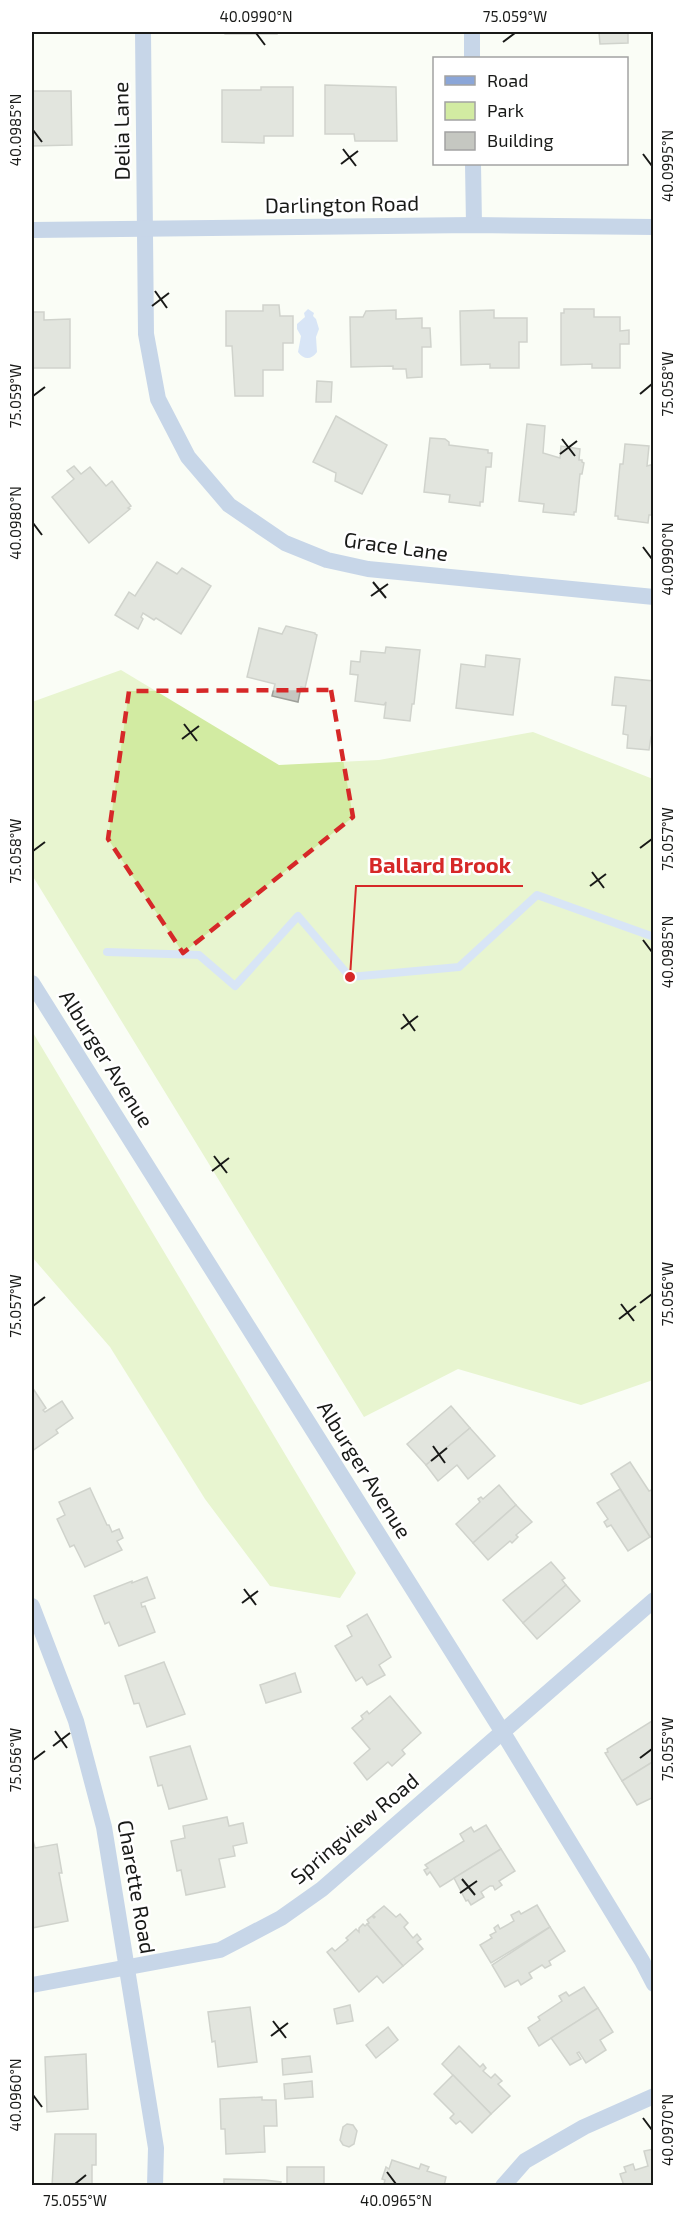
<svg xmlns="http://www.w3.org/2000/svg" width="685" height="2217" font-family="'Exo 2',sans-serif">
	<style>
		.green { fill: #d2eba2 }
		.water { fill: #b0c8f6 }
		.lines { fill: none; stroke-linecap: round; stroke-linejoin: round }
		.stream { stroke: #b0c8f6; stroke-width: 8 }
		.building { fill: #c5c7c1; stroke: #9ea09a; stroke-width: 1.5 }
		.minor { stroke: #8ba6d8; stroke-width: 16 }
		.tertiary { stroke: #8ba6d8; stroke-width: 16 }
		.marked { fill: none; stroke: #d62828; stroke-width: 4.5; stroke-dasharray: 12 8; stroke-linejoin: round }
		.ticks { fill: none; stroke: #191a18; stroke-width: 2 }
		.labels { text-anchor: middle; stroke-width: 5; stroke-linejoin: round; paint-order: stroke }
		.street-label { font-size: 21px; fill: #191a18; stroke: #fff }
		.leader { fill: none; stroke: #d62828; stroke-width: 2 }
		.callout-dot { fill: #d62828; stroke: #fff; stroke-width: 2 }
		.callout-label { font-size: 22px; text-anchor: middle; font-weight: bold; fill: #d62828; stroke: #fff; stroke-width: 5; stroke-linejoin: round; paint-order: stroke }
		.neatline { fill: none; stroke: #191a18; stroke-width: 2 }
		.ticks-label { font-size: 15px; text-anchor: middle; fill: #191a18 }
	</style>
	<rect width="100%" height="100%" fill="#fafdf6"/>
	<!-- green -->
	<g class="green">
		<polygon points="121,670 279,765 379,760 533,732 653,779 653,1380 581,1405 458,1369 364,1417 32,875 32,702"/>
		<polygon points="32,1031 356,1573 340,1598 270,1586 205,1499 110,1347 32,1257"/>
	</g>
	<!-- water -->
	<path class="water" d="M308 309 314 313 313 316 316 319 319 329 316 337 317 352C311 360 304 360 298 352L301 336 297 329V324L305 317 304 313Z"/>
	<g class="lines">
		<!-- stream -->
		<polyline class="stream" points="107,952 199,955 235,986 298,916 350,977 459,967 537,895 654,937"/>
	</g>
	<!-- building -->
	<g class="building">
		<polygon points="224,32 277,32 277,34 225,34"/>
		<polygon points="599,32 628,32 628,43 600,44"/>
		<polygon points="325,85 396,87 397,141 355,141 354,134 325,134"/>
		<polygon points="261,87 293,87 293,136 264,136 264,143 222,142 222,90 261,90"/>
		<polygon points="32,88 32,91 71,91 72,145 32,146"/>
		<polygon points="263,305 279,305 280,316 293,316 293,343 283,343 283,370 263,370 263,396 235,396 232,346 226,346 226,311 263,311"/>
		<polygon points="564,309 594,309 594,317 620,317 620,331 629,330 629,344 620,344 620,368 592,368 592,364 561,365 561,313 564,313"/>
		<polygon points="396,310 396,319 422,318 422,328 430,328 431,347 422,347 422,377 407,378 406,369 393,369 393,366 351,367 350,317 363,317 366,311"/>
		<polygon points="494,310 494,318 527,318 527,342 519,342 519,368 490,368 490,364 461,365 460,311"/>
		<polygon points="32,312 44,312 44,320 70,319 70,368 32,368"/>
		<polygon points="317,381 332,382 331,402 316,402"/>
		<polygon points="336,416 387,445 362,494 335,481 336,473 313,462"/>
		<polygon points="527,424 545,426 543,453 560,458 561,446 580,449 579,460 582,460 582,462 584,463 582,474 580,474 576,512 574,512 574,515 543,512 544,504 519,501"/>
		<polygon points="430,438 445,439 449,442 449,445 488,450 488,453 492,453 491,467 486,467 483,502 480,502 480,506 449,502 450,495 424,492"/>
		<polygon points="625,444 649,446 647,466 654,464 654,515 649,515 648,523 618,519 618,516 615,516 620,464 623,464"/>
		<polygon points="74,466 81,474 90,467 106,486 112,481 131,506 128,508 130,509 89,543 52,497 74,479 67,471"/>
		<polygon points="157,562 177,574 182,568 211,586 181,634 156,618 154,620 143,613 141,617 143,619 138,629 115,615 129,592 135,596"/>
		<polygon points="286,626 315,633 315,634 317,635 305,688 301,687 298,702 272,696 275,684 247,677 259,628 282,634"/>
		<polygon points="386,647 420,650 414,704 412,704 410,721 384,718 386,702 384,705 355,701 358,675 350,674 351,661 360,662 361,651 385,653"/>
		<polygon points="486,655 520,659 513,715 456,708 461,664 485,667"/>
		<polygon points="615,677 654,681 654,737 651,737 649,750 627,748 628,735 623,734 626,706 612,705"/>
		<polygon points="32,1387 46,1408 43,1410 45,1412 62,1401 73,1418 56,1430 58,1433 32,1451"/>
		<polygon points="451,1406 470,1428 426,1465 407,1444"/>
		<polygon points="470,1428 495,1456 468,1479 457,1465 438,1481 426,1465"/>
		<polygon points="630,1462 649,1491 654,1489 652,1496 654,1499 654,1535 650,1537 611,1474"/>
		<polygon points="499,1485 516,1505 473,1543 456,1524 480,1502 478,1499 481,1497 483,1499"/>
		<polygon points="90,1488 107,1525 109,1525 112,1532 119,1529 123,1538 117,1541 122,1550 85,1567 74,1545 70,1547 57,1519 65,1515 59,1502"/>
		<polygon points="620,1489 650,1537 628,1551 611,1525 607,1527 604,1522 608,1519 597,1503"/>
		<polygon points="516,1505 532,1522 516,1535 518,1537 512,1543 510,1541 488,1560 473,1543"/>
		<polygon points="551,1562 565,1578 562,1580 566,1585 523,1623 503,1600"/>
		<polygon points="147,1577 155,1598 141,1603 142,1607 145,1606 155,1632 119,1646 109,1622 105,1624 94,1596 132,1581 132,1583"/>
		<polygon points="566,1585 580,1601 537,1639 523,1623"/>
		<polygon points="367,1614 391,1657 379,1665 385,1675 367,1685 362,1677 356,1681 335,1646 352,1636 347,1626"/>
		<polygon points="164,1662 185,1714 147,1727 139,1703 134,1704 125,1676"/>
		<polygon points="295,1673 301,1692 266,1703 260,1685"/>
		<polygon points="390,1696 421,1733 402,1750 405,1754 392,1766 388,1762 367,1780 354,1763 370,1749 352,1728 363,1719 361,1716 367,1711 369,1714"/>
		<polygon points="652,1721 654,1724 654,1761 622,1781 605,1753 608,1752 607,1749"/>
		<polygon points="190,1746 207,1799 169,1809 162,1785 158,1786 150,1757"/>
		<polygon points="654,1761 654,1797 637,1805 622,1781"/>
		<polygon points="227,1817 229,1826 243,1823 247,1843 233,1846 235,1856 219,1859 225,1887 186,1895 181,1870 177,1871 171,1841 185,1838 183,1826"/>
		<polygon points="486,1825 501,1849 440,1887 430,1872 427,1875 424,1870 428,1868 425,1865 464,1841 460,1834 471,1827 474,1832"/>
		<polygon points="32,1836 35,1848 57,1844 62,1873 59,1873 68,1921 32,1928"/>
		<polygon points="501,1849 515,1871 499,1881 502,1885 495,1890 493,1886 490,1886 481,1892 484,1897 471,1905 468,1900 466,1901 454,1878"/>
		<polygon points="537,1905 550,1927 491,1963 480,1945 492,1938 490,1935 496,1932 494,1928 498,1925 500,1929 514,1921 511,1915 519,1911 521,1914"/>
		<polygon points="384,1906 396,1917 400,1914 408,1923 404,1927 413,1938 417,1934 421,1939 417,1942 423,1949 403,1966 367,1924 369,1923 367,1920 372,1916 374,1918 375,1917 373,1915"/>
		<polygon points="363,1924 365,1926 367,1924 403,1966 383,1983 377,1976 359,1992 327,1952 332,1948 335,1951 348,1940 346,1938 356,1929 359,1932 359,1928"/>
		<polygon points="550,1927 565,1951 549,1961 551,1965 545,1968 542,1965 529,1973 532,1978 521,1985 518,1980 505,1987 492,1965"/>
		<polygon points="584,1987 598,2008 539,2046 528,2028 540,2020 538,2017 562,2001 559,1996 566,1992 569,1996"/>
		<polygon points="350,2005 353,2021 337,2024 334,2009"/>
		<polygon points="250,2007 257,2062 218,2067 215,2041 212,2042 208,2012"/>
		<polygon points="598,2008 613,2032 600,2040 606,2050 586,2063 579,2052 577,2053 581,2059 570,2065 551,2038"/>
		<polygon points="388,2027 398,2040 376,2058 366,2045"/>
		<polygon points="459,2046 480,2067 483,2064 486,2068 483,2071 491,2078 495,2074 502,2081 498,2084 510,2096 491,2114 442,2064"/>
		<polygon points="86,2054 88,2109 47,2112 45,2057"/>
		<polygon points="310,2056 312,2072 283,2075 282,2059"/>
		<polygon points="453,2075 491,2114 472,2133 460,2121 456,2124 450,2118 454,2114 434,2094"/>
		<polygon points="312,2081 313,2097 285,2099 284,2084"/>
		<polygon points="262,2097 262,2100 276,2100 277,2126 264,2126 265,2152 226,2154 225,2129 221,2129 220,2099"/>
		<polygon points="347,2124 353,2125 357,2131 354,2144 349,2147 343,2145 340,2140 343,2127"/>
		<polygon points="55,2134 96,2134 96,2165 92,2165 92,2186 52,2186"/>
		<polygon points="654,2149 654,2186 624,2186 620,2174 626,2172 624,2167 633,2164 635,2170 648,2166 644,2151"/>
		<polygon points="392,2160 419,2169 421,2164 429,2167 427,2171 446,2177 444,2186 390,2186 384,2184 385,2180 382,2179 386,2167 389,2169"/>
		<polygon points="287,2167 324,2167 324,2186 287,2184"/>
		<polygon points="224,2179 265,2180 281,2182 280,2186 224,2186"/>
	</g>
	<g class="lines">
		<!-- minor -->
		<g class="minor">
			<polyline points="143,32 146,334 158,399 188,457 229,505 285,543 327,560 368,569 654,597"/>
			<polyline points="472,32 472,58"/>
			<polyline points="473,164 474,225"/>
			<polyline points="32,1606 76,1721 104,1827 156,2148 155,2186"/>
			<polyline points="32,1985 220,1950 281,1918 322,1889 654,1600"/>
			<polyline points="503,2186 525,2161 584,2127 654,2096"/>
		</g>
		<!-- tertiary -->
		<g class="tertiary">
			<polyline points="32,230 474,225 654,227"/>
			<polyline points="32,983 502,1731 642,1961 654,1984"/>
		</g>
	</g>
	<!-- marked area -->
	<path d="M0 0H685V2217H0ZM331 690 353 817 183 953 108 839 129 691Z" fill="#fafdf6" fill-opacity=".55" fill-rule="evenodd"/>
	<path class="marked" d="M331 690 353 817 183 953 108 839 129 691Z"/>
	<!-- ticks -->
	<path class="ticks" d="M256 33 265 45M503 42 515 33M33 130 42 142M343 149 356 166M643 154 652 166M341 164 358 151M155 291 167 308M152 306 169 293M640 394 652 384M33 396 45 387M562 439 575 456M560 454 577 441M33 523 42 535M643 547 652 559M373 582 386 598M371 596 388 584M184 724 197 741M182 739 199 726M640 848 652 839M33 851 45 842M592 872 604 888M590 886 606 874M643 940 652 952M403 1014 415 1031M401 1029 418 1016M214 1156 227 1173M212 1171 229 1158M640 1303 652 1294M621 1304 634 1321M33 1306 45 1297M619 1319 636 1306M433 1446 445 1463M431 1461 447 1448M244 1589 256 1605M242 1603 258 1591M55 1731 67 1748M53 1746 70 1733M640 1758 652 1749M33 1760 45 1751M462 1879 475 1895M460 1893 477 1881M273 2021 286 2038M271 2036 288 2023M33 2095 42 2107M643 2118 652 2130M387 2172 396 2184M75 2184 86 2175"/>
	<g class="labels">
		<!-- street labels -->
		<g class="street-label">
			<text transform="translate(122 131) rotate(-91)" y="7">Delia Lane</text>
			<text transform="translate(342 205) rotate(-1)" y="7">Darlington Road</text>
			<text transform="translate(396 547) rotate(8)" y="7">Grace Lane</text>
			<text transform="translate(106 1059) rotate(58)" y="7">Alburger Avenue</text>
			<text transform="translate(364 1470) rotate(58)" y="7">Alburger Avenue</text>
			<text transform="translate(355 1829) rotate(-40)" y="7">Springview Road</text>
			<text transform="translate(136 1887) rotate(80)" y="7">Charette Road</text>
		</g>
	</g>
	<!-- callouts -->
	<path class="leader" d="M350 977L356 886H523"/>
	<circle class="callout-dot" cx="350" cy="977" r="6"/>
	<g class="callout-label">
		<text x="440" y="873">Ballard Brook</text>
	</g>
	<!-- border -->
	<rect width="685" height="2217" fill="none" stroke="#ffffff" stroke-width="66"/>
	<!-- legend -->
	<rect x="433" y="57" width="195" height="108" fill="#ffffff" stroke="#a3a3a3" stroke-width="1.5"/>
	<rect x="445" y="76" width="30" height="9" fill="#8ba6d8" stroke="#a3a3a3" stroke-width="1.5"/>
	<text x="487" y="87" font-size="18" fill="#191a18">Road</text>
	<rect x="445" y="102" width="30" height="18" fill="#d2eba2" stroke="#a3a3a3" stroke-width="1.5"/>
	<text x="487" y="117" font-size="18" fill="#191a18">Park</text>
	<rect x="445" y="132" width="30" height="18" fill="#c5c7c1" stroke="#a3a3a3" stroke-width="1.5"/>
	<text x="487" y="147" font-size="18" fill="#191a18">Building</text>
	<rect x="33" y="33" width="619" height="2151" class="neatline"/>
	<g class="ticks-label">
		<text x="256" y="22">40.0990°N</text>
		<text x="515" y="22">75.059°W</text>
		<text transform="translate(16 130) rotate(-90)" y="5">40.0985°N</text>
		<text transform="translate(668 166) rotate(-90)" y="5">40.0995°N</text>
		<text transform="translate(668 384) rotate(-90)" y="5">75.058°W</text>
		<text transform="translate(16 396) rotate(-90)" y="5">75.059°W</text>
		<text transform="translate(16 523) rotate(-90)" y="5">40.0980°N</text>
		<text transform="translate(668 559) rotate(-90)" y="5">40.0990°N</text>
		<text transform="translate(668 839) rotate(-90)" y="5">75.057°W</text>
		<text transform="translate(16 851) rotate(-90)" y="5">75.058°W</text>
		<text transform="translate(668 952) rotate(-90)" y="5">40.0985°N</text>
		<text transform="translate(668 1294) rotate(-90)" y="5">75.056°W</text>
		<text transform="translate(16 1306) rotate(-90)" y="5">75.057°W</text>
		<text transform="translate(668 1749) rotate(-90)" y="5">75.055°W</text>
		<text transform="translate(16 1760) rotate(-90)" y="5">75.056°W</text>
		<text transform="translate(16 2095) rotate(-90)" y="5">40.0960°N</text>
		<text transform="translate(668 2130) rotate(-90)" y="5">40.0970°N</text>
		<text x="75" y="2206">75.055°W</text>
		<text x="396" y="2206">40.0965°N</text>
	</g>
</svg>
